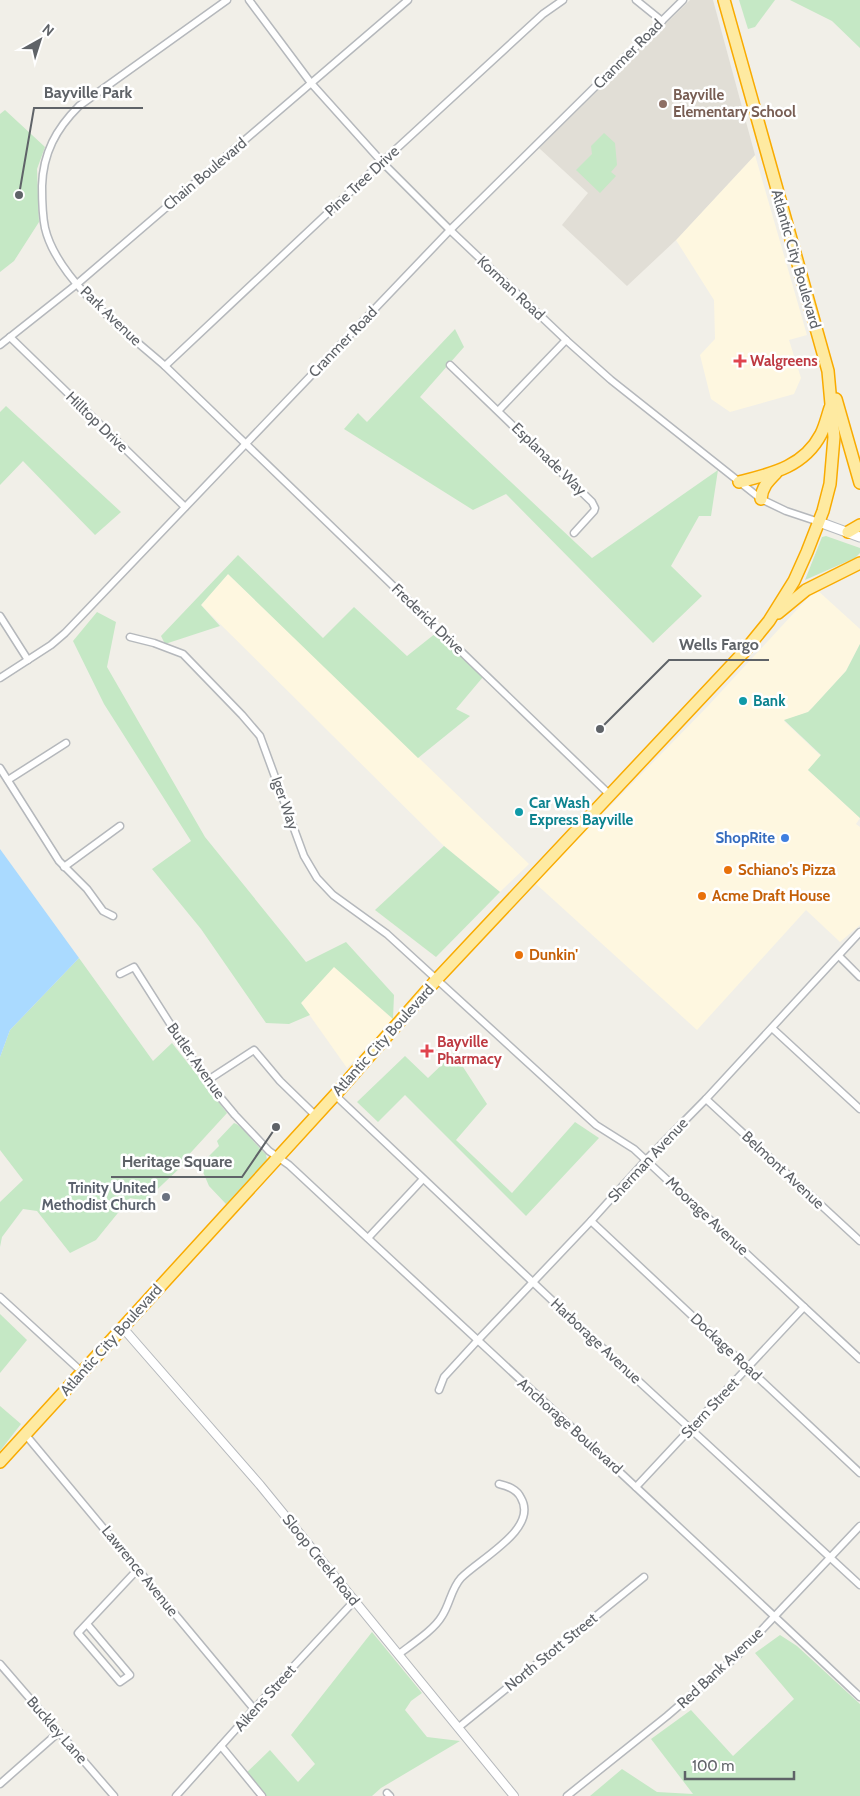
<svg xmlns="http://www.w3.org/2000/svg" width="860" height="1796" font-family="Cabin,sans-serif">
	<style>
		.commercial { fill: #fef7e0 }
		.education { fill: #e1ded6 }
		.green { fill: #c5e8c5 }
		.water { fill: #aadaff }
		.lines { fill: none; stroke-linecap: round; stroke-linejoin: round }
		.minor-casing { stroke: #b5b8bc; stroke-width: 9 }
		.tertiary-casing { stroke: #b5b8bc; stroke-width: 10 }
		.secondary-casing { stroke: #b6babf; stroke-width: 11 }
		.trunk-casing { stroke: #f9ab00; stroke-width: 14 }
		.minor { stroke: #fff; stroke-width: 6 }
		.tertiary { stroke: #fff; stroke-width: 8 }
		.secondary { stroke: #fff; stroke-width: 9 }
		.trunk { stroke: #feeaa1; stroke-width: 11 }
		.education-dot { fill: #8d6e63; stroke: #fff; stroke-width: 2 }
		.health-dot { fill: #e0444e; stroke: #fff; stroke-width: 2 }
		.culture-dot { fill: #0f9aa8; stroke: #fff; stroke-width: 2 }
		.shop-dot { fill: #3f7fe0; stroke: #fff; stroke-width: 2 }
		.food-dot { fill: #e8710a; stroke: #fff; stroke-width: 2 }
		.worship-dot { fill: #6b7280; stroke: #fff; stroke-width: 2 }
		.labels { text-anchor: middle; stroke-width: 5; stroke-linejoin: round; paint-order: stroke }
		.street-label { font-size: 15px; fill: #5f6368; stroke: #fff }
		.education-label { font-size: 15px; font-weight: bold; fill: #785e54; stroke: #fff; text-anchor: start }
		.health-label { font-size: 15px; font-weight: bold; fill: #be3a42; stroke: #fff; text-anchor: start }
		.culture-label { font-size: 15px; font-weight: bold; fill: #0d838f; stroke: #fff; text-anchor: start }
		.shop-label { font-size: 15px; font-weight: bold; fill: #366cbe; stroke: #fff; text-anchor: end }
		.food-label { font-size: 15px; font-weight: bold; fill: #c56008; stroke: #fff; text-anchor: start }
		.worship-label { font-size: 15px; font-weight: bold; fill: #5b616d; stroke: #fff; text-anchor: end }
		.leader { fill: none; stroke: #5f6368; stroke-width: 2 }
		.callout-dot { fill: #5f6368; stroke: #fff; stroke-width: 2 }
		.callout-label { font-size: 16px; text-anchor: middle; font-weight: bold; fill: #5f6368; stroke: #fff; stroke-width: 5; stroke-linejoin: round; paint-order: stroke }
	</style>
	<rect width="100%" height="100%" fill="#f1efe8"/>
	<!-- commercial -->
	<g class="commercial">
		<polygon points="755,155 807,335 789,340 801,378 794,394 730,412 711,399 700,355 715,339 714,300 676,240"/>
		<polygon points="228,574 529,864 500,892 444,846 201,605"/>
		<polygon points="816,589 860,629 860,644 846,671 813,707 808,712 784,721 821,756 808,770 860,818 856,824 860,827 860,925 840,942 806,910 697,1030 535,883 707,707"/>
		<polygon points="334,966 393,1019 347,1068 301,1003"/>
	</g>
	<!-- education -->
	<polygon class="education" points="690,0 713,0 755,155 676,240 627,286 562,225 588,193 539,148"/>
	<!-- green -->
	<g class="green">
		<polygon points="739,0 775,0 755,27 748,29"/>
		<polygon points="790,0 860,0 860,48 832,21"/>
		<polygon points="5,110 45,147 37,169 39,222 14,261 0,272 0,114"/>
		<polygon points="604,133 615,143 617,165 611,172 616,176 600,193 576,170 592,154 591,146"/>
		<polygon points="455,329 464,347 420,397 592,558 718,470 711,516 699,516 671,566 702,596 653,643 506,494 473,510 344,429 358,413 367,422"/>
		<polygon points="6,406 121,512 95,535 23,461 0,485 0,412"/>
		<polygon points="826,536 860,548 860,553 855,558 805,580 822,537"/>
		<polygon points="238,555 323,638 354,607 407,656 436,633 483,677 456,709 470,716 418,758 228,574 201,605 220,626 165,644 161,636"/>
		<polygon points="97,612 116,622 107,667 205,837 306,962 346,942 394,995 393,1019 334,967 301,1003 310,1015 289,1024 266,1023 201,929 152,869 191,841 104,704 73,641"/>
		<polygon points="860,644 860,818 808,770 821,755 784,720 808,712 813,707 846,671"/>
		<polygon points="444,846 500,892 436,957 375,910"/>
		<polygon points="79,958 153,1061 172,1043 227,1113 183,1161 183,1165 145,1201 130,1198 96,1240 70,1253 37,1211 23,1209 2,1237 0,1247 0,1202 23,1180 0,1150 0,1057 10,1030"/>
		<polygon points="454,1053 487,1104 456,1140 512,1193 575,1122 599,1138 526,1216 405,1095 378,1122 357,1102 405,1056 428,1078"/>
		<path d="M234 1123C243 1125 256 1147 266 1154L267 1160 226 1204 209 1186 200 1165 219 1146 217 1141Z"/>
		<polygon points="0,1314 27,1340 0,1373"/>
		<polygon points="0,1406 21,1424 0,1451"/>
		<polygon points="372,1632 422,1693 411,1701 405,1710 427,1737 460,1741 381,1788 372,1796 260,1796 244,1775 270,1750 298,1782 315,1764 291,1735"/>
		<polygon points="780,1635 797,1646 860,1704 860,1796 590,1796 622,1769 657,1792 693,1794 651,1739 691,1710 733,1756 794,1699 755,1653"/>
	</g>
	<!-- water -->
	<polygon class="water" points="0,849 79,958 10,1030 0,1057"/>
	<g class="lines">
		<!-- minor casing -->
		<g class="minor-casing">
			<g id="minor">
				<path d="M227 0 79 106C56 129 43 153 42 186 42 200 42 214 45 228 57 280 126 332 165 366L609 794"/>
				<polyline points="249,0 311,83 382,162 450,230 566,340 611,380 761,499 786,511 819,522"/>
				<polyline points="636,0 662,21"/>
				<polyline points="10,337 185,507"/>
				<polyline points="0,345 77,284 408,0"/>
				<polyline points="450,365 592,502 595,508 594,511 574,533"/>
				<polyline points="165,366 382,162 543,14 563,0"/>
				<polyline points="499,410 566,340"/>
				<polyline points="0,616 28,660"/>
				<polyline points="130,637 154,643 183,654 242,715 260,736 304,856 317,878 333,895 387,934 596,1125 634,1149 860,1359"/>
				<polyline points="0,678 51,645 65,633 450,230 683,0"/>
				<polyline points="0,768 59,861 87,889 103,911 113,916"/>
				<polyline points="8,780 66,743"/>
				<polyline points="64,867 120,826"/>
				<polyline points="839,956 860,977"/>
				<path d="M120 974 134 967 195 1063 215 1091 235 1115 269 1151 289 1165C479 1342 671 1518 860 1697"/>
				<polyline points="772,1028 860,1109"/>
				<polyline points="208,1080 254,1050 280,1081 316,1116"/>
				<polyline points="335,1095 594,1340 860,1585"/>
				<polyline points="706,1099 860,1241"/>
				<polyline points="591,1221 860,1473"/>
				<polyline points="368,1238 423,1179"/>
				<polyline points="0,1297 82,1372"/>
				<polyline points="439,1390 444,1377 477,1341 591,1221 646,1160 706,1099 860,932"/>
				<polyline points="25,1434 254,1709"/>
				<polyline points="636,1487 804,1307"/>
				<polyline points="87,1624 130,1675 120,1682 78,1633 138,1569"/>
				<path d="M399 1654C412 1644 434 1630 442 1616 450 1604 451 1589 461 1578 479 1559 539 1529 521 1498 517 1489 508 1486 499 1484"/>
				<polyline points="0,1664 114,1796"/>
				<polyline points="459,1727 644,1577"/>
				<polyline points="221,1746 262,1796"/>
				<polyline points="0,1784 59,1732"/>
				<polyline points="387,1793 390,1796"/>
				<polyline points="176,1796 254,1709 355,1600"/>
				<polyline points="567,1796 667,1716 738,1655 860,1526"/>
			</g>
		</g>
		<!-- tertiary casing -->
		<g class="tertiary-casing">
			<polyline id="tertiary" points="123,1328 260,1485 514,1796"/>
		</g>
		<!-- secondary casing -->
		<g class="secondary-casing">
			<polyline id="secondary" points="819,522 860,537"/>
		</g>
		<!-- trunk casing -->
		<g class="trunk-casing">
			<g id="trunk">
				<polyline points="836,399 860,483"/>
				<path d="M739 482C771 474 804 467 821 434 825 426 827 417 830 408"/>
				<path d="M761 499C762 487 768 481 776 473"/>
				<polyline points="848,532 860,525"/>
				<polyline points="778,613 806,590 860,563"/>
				<polyline points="0,1462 335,1095 437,979 743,653 769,621 794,581 807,552 823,511 830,484 834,437 828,371 724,0"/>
			</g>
		</g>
		<!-- minor -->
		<use href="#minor" class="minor"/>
		<!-- tertiary -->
		<use href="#tertiary" class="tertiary"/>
		<!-- secondary -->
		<use href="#secondary" class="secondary"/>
		<!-- trunk -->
		<use href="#trunk" class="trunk"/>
	</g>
	<!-- markers -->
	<circle class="education-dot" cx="663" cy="104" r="5"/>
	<g class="health-dot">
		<path d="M737.5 353.5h5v5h5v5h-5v5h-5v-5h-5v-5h5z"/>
		<path d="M424.5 1043.5h5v5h5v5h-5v5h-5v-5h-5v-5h5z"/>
	</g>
	<g class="culture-dot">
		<circle cx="743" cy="701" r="5"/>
		<circle cx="519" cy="812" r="5"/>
	</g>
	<circle class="shop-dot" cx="785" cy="838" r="5"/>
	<g class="food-dot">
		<circle cx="728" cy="870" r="5"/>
		<circle cx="702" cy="896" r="5"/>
		<circle cx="519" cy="955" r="5"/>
	</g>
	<circle class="worship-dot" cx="166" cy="1197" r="5"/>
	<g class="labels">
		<!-- street labels -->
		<g class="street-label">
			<text transform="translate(628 54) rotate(-45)" y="5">Cranmer Road</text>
			<text transform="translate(205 174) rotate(-40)" y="5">Chain Boulevard</text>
			<text transform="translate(362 181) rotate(-43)" y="5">Pine Tree Drive</text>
			<text transform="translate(796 259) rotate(74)" y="5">Atlantic City Boulevard</text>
			<text transform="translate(511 288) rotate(43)" y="5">Korman Road</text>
			<text transform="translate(111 316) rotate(44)" y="5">Park Avenue</text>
			<text transform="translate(343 342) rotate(-46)" y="5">Cranmer Road</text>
			<text transform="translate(97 422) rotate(44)" y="5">Hilltop Drive</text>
			<text transform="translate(549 459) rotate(44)" y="5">Esplanade Way</text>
			<text transform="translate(428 619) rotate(44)" y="5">Frederick Drive</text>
			<text transform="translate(285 803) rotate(71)" y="5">Iger Way</text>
			<text transform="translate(383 1040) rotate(-48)" y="5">Atlantic City Boulevard</text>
			<text transform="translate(196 1061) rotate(55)" y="5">Butler Avenue</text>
			<text transform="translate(648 1160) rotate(-47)" y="5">Sherman Avenue</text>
			<text transform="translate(783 1170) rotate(43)" y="5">Belmont Avenue</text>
			<text transform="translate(707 1216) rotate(43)" y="5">Moorage Avenue</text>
			<text transform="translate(111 1340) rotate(-48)" y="5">Atlantic City Boulevard</text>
			<text transform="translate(596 1341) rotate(43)" y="5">Harborage Avenue</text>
			<text transform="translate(726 1347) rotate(43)" y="5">Dockage Road</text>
			<text transform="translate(710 1408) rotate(-47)" y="5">Stern Street</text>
			<text transform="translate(570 1426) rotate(42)" y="5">Anchorage Boulevard</text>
			<text transform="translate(321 1560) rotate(51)" y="5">Sloop Creek Road</text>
			<text transform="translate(140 1571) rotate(51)" y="5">Lawrence Avenue</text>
			<text transform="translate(551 1652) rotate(-39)" y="5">North Stott Street</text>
			<text transform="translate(720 1668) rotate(-43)" y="5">Red Bank Avenue</text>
			<text transform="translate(265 1698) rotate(-48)" y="5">Aikens Street</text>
			<text transform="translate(57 1730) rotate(49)" y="5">Buckley Lane</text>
		</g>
		<!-- education labels -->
		<g class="education-label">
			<text x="673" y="100">Bayville<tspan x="673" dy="17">Elementary School</tspan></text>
		</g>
		<!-- health labels -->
		<g class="health-label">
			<text x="750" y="366">Walgreens</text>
			<text x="437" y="1047">Bayville<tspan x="437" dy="17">Pharmacy</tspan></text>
		</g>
		<!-- culture labels -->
		<g class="culture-label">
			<text x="753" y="706">Bank</text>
			<text x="529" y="808">Car Wash<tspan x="529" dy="17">Express Bayville</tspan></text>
		</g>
		<!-- shop labels -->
		<g class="shop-label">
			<text x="775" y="843">ShopRite</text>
		</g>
		<!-- food labels -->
		<g class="food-label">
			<text x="738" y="875">Schiano's Pizza</text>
			<text x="712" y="901">Acme Draft House</text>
			<text x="529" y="960">Dunkin'</text>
		</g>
		<!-- worship labels -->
		<g class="worship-label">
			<text x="156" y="1193">Trinity United<tspan x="156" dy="17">Methodist Church</tspan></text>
		</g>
	</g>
	<!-- callouts -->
	<path class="leader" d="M19 195L34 108H143M600 729L669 660H769M276 1127L242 1177H111"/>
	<g class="callout-dot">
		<circle cx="19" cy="195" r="5"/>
		<circle cx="600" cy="729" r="5"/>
		<circle cx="276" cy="1127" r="5"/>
	</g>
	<g class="callout-label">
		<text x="88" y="98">Bayville Park</text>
		<text x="719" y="650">Wells Fargo</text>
		<text x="177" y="1167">Heritage Square</text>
	</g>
	<!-- north arrow -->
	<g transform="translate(40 40) rotate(39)" stroke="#ffffff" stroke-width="4" paint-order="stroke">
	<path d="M0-4L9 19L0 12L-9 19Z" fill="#5f6368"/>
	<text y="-8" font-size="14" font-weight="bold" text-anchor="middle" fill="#5f6368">N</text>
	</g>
	<!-- scale -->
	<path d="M685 1771v8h109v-8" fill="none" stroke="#5f6368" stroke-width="2.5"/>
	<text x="692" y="1771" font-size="15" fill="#5f6368" stroke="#ffffff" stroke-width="4" paint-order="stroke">100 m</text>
</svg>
